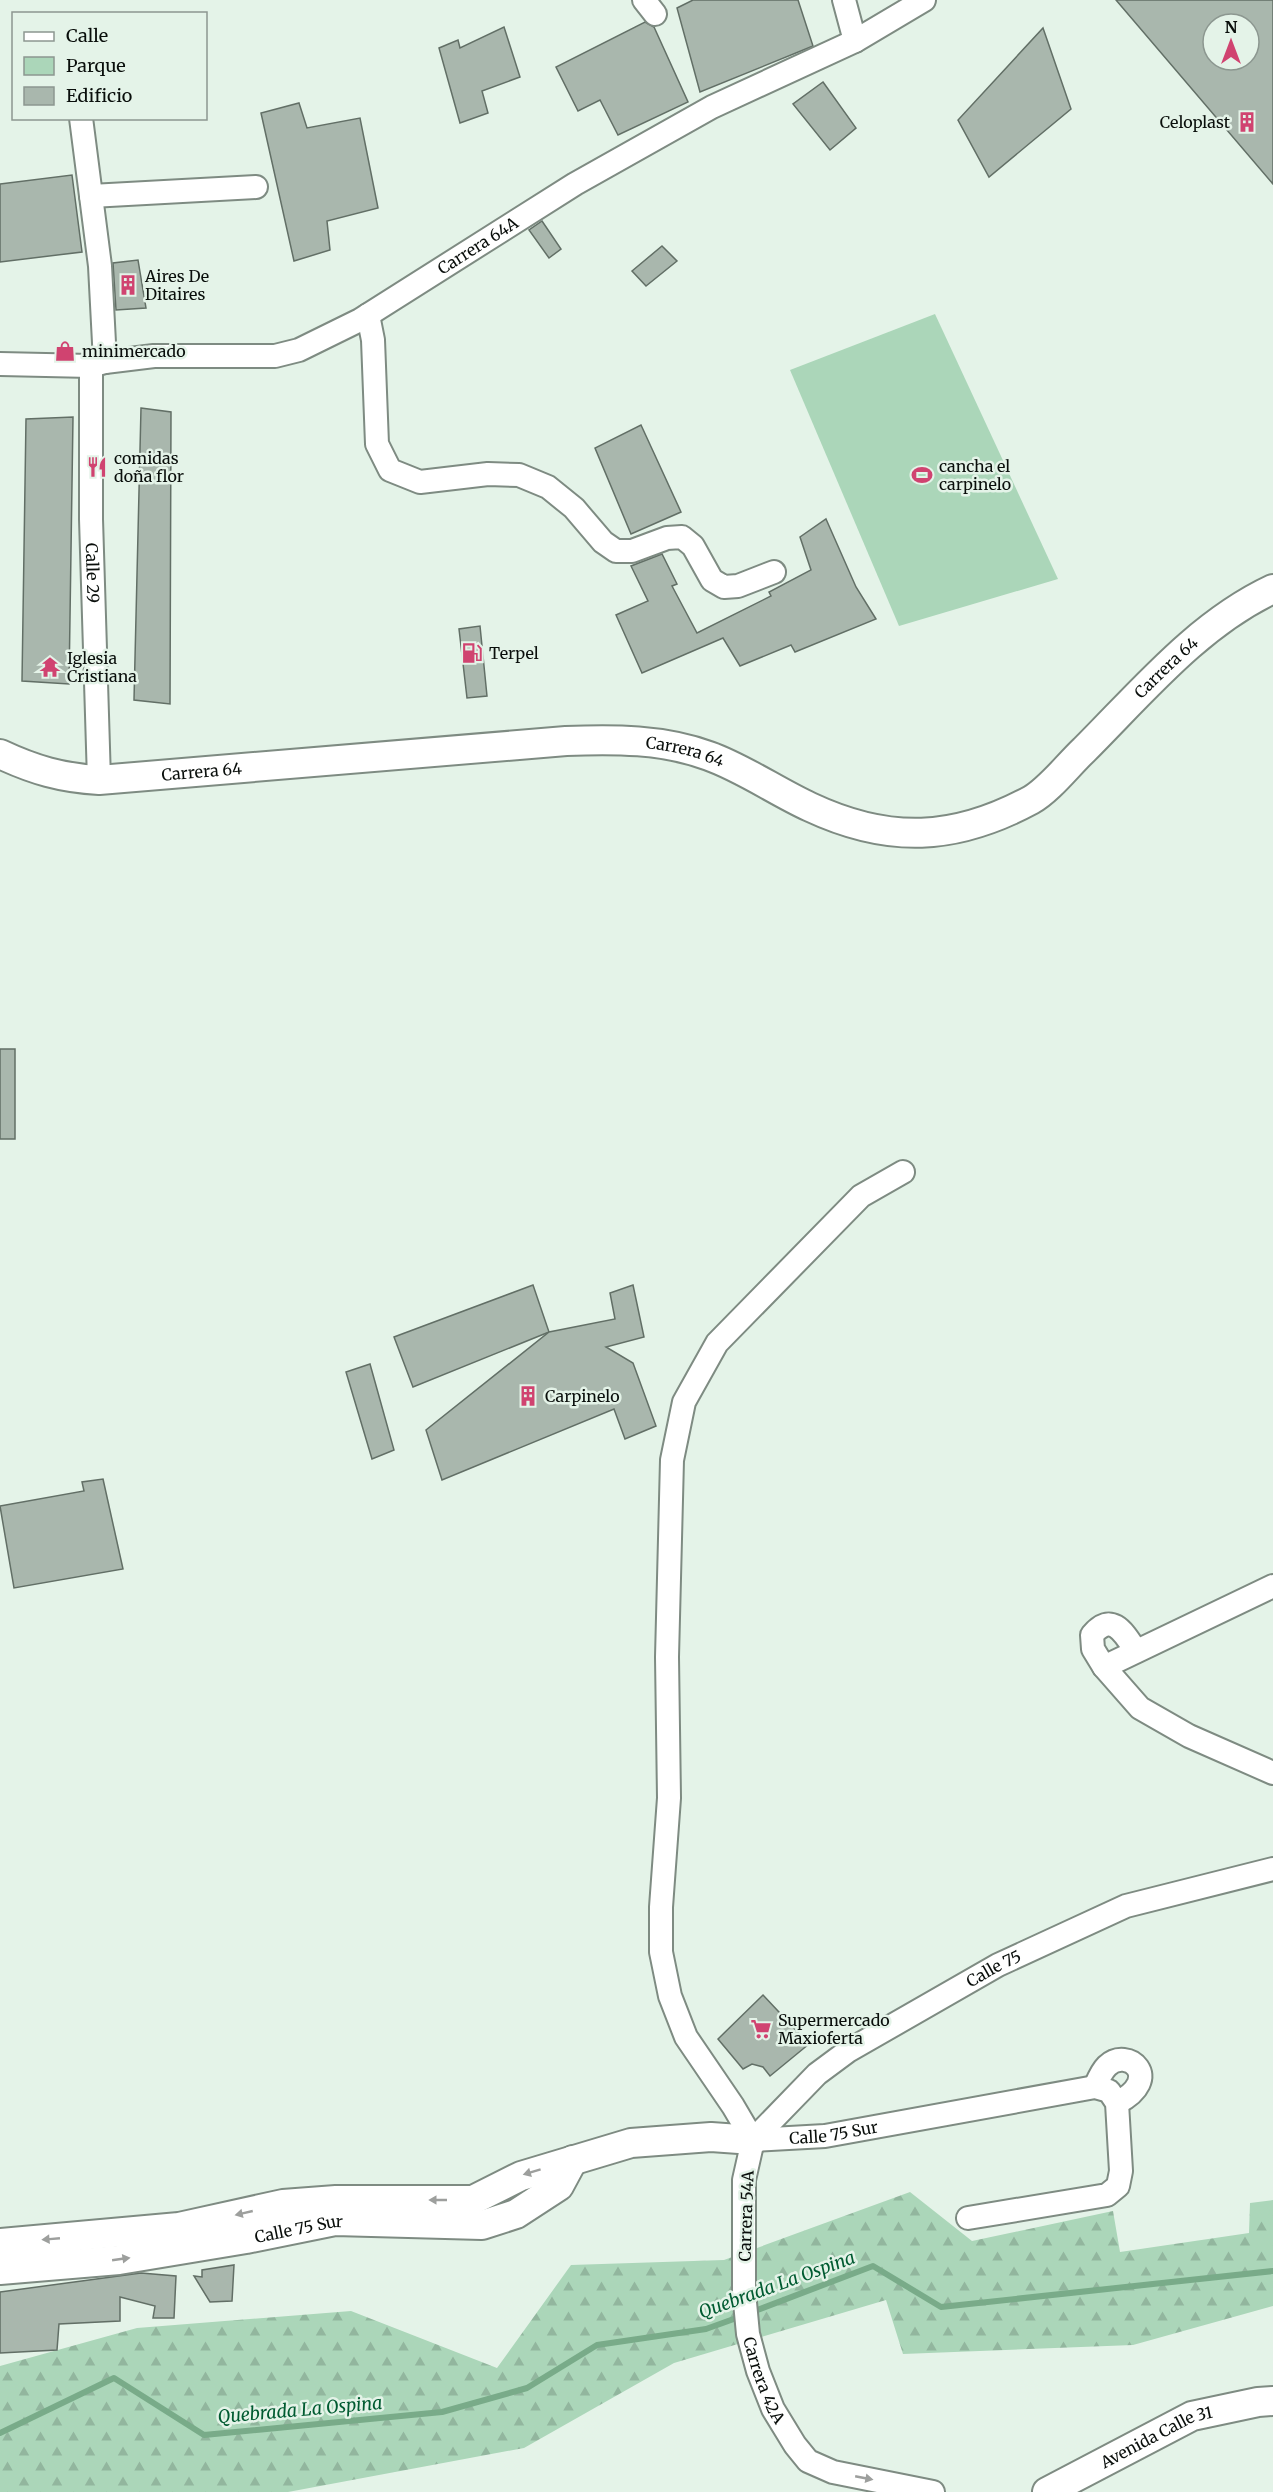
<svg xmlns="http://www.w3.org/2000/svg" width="1273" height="2492" font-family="Merriweather,serif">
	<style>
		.forest { fill: url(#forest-firs) }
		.park { fill: #abd6b9 }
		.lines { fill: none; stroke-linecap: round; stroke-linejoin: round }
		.stream { stroke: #79ab89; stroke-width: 6 }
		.building { fill: #a9b7ad; stroke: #626f66; stroke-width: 1.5; fill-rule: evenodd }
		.minor-casing { stroke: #7e8b82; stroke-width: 26 }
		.tertiary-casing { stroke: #7e8b82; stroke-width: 32 }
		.minor { stroke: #fff; stroke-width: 22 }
		.tertiary { stroke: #fff; stroke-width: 28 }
		.oneway { fill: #9d9f9d }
		.labels { text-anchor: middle; stroke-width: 5; stroke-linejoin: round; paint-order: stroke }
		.poi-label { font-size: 16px; fill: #090e0b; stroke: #e4f3e8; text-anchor: start }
		.street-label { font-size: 16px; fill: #090e0b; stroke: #e4f3e8 }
		.water-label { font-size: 18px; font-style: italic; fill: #005b31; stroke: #e4f3e8 }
	</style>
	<defs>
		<pattern id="forest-firs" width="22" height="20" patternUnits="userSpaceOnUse" patternTransform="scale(1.5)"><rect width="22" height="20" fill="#abd6b9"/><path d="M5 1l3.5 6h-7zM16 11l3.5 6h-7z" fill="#92b69e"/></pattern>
	</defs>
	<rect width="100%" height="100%" fill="#e4f3e8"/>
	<!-- forest -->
	<polygon class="forest" points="910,2192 972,2241 1113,2211 1120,2252 1249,2233 1250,2203 1273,2200 1273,2306 1133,2345 903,2354 886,2300 674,2363 524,2448 288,2492 0,2492 0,2366 137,2328 351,2311 497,2368 571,2265 724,2260"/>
	<!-- park -->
	<polygon class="park" points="935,314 1058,579 899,626 790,370"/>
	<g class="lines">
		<!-- stream -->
		<g class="stream">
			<polyline points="752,2312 873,2266 941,2307 1273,2271"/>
			<polyline points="0,2433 114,2378 204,2435 442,2412 527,2388 597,2345 706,2329 742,2316"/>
		</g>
	</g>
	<!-- building -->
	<g class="building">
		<polygon points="693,0 798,0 813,46 700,92 677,8"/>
		<path d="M1116 0H1273V184ZM1213 24H1249V60H1213Z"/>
		<polygon points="645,22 654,27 688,102 618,135 600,100 578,111 556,67"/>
		<polygon points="504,27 520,77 482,91 488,113 460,123 439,48 458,40 460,48"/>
		<polygon points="1043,28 1071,109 989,177 958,120"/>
		<polygon points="823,82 856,128 830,150 793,104"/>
		<polygon points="299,103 307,128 360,118 378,208 327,221 330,250 294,261 261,113"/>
		<polygon points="72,175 82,252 0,262 0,184"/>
		<polygon points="542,221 561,249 549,258 529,230"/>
		<polygon points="662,246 677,261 646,286 632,271"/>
		<polygon points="138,260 146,308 116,310 113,263"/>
		<polygon points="141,408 171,412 170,704 134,700"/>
		<polygon points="73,417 69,684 22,681 26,419"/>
		<polygon points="641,425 681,512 631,534 595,448"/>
		<polygon points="826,519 856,587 876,619 795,652 791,645 740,666 723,638 642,673 616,615 648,601 631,566 662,554 677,584 672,586 697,633 771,596 769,592 811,570 800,537"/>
		<polygon points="480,626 487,696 467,698 459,629"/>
		<rect x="0" y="1049" width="15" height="90"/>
		<polygon points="533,1285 549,1332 413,1387 394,1337"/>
		<polygon points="633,1285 644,1337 606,1347 633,1363 656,1426 625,1439 614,1409 442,1480 426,1430 549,1332 615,1319 610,1293"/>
		<polygon points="370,1364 394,1450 372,1459 346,1372"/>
		<polygon points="103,1479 123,1569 14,1588 0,1506 84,1491 82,1482"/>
		<polygon points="763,1995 809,2044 770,2076 763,2067 752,2064 743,2069 718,2039"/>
		<polygon points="234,2265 232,2301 210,2302 194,2276 202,2277 202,2270"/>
		<polygon points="141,2273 176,2276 174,2318 153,2318 155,2306 120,2297 120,2321 59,2324 57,2350 0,2353 0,2292"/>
	</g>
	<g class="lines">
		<!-- minor casing -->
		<g class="minor-casing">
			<g id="minor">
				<polyline points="644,0 655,14"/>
				<polyline points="844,0 855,41"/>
				<polyline points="81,118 100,266 105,362"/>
				<polyline points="91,196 256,187"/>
				<polyline points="368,315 373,340 377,444 390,470 420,482 488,474 519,475 548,487 574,508 603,542 616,551 632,551 667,538 682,537 693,546 712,580 724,587 738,586 774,572"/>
				<path id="s1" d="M0 364 91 366 105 362 154 356H275L299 350 360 320 575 184 712 107 855 41 924 0"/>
				<path id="s2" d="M91 366V519L99 780"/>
				<path d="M1136 1651C1124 1633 1112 1611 1092 1635L1093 1649 1104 1667 1140 1708 1189 1736 1273 1773"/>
				<polyline points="1104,1667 1273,1586"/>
				<path d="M1095 2087C1098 2080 1101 2072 1107 2066 1127 2046 1165 2078 1117 2103"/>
				<polyline points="753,2140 733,2106 686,2037 670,1996 661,1952 661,1907 669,1798 667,1657 672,1460 684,1402 717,1343 861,1196 903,1172"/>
				<path id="s3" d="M753 2140 825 2136 1095 2087 1109 2091 1117 2103 1121 2171 1118 2186 1107 2195 968 2218"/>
				<path id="s4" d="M753 2140 817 2074 848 2051 998 1965 1126 1906 1273 1869"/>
				<path id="s5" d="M753 2140 744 2180V2292L748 2334 758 2371 773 2409 795 2445 808 2461 833 2472 933 2492"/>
			</g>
		</g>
		<!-- tertiary casing -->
		<g class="tertiary-casing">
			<g id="tertiary">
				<path id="s6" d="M0 754C34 770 62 778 99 780L566 741C613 739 664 739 709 756 743 768 777 792 810 807 889 844 955 841 1031 800 1049 790 1069 764 1084 750 1142 692 1198 624 1273 589"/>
				<polyline points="0,2243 179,2227 283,2204 336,2200 473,2200 521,2176 631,2143 711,2137 753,2140"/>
				<path id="s7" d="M0 2270 119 2260 246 2239 335 2221 482 2225 516 2214 559 2186 573 2160"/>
				<path id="s8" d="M1047 2492 1192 2416 1258 2402 1273 2401"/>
			</g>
		</g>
		<!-- minor -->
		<use href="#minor" class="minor"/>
		<!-- tertiary -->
		<use href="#tertiary" class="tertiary"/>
	</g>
	<!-- one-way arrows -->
	<defs><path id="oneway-solid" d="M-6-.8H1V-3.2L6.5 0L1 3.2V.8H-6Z" transform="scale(1.5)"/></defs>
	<g class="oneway">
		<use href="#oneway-solid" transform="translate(532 2172) rotate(163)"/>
		<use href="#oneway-solid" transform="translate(438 2200) rotate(180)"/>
		<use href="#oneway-solid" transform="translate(244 2213) rotate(167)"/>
		<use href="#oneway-solid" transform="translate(51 2239) rotate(175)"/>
		<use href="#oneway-solid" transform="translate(121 2259) rotate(-8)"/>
		<use href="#oneway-solid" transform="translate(864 2478) rotate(11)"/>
	</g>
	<!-- icons -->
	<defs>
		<g id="building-bare" transform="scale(1.62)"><path d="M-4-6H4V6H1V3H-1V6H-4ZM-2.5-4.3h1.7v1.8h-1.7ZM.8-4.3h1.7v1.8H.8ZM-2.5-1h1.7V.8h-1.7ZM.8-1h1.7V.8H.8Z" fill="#d04370" stroke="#e4f3e8" stroke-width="2.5" paint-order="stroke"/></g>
		<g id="shop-bare" transform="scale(1.62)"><path d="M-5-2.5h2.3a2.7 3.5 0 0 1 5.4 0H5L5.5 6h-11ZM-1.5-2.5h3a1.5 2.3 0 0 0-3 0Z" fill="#d04370" stroke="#e4f3e8" stroke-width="2.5" paint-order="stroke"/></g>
		<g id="restaurant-bare" transform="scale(1.62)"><path d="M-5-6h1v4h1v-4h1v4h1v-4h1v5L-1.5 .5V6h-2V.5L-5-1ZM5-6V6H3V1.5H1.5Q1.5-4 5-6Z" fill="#d04370" stroke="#e4f3e8" stroke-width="2.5" paint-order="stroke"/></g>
		<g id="stadium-bare" transform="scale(1.62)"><path d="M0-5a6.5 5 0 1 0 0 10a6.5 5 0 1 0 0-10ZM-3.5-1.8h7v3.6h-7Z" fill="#d04370" stroke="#e4f3e8" stroke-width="2.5" paint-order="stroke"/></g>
		<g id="fuel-bare" transform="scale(1.62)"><path d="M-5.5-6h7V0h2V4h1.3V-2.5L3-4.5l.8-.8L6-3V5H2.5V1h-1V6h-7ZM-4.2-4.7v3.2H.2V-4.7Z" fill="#d04370" stroke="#e4f3e8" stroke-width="2.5" paint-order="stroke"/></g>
		<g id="temple-bare" transform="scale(1.62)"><path d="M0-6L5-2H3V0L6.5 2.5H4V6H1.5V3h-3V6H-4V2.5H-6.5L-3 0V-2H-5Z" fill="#d04370" stroke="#e4f3e8" stroke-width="2.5" paint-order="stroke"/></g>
		<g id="supermarket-bare" transform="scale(1.62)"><path d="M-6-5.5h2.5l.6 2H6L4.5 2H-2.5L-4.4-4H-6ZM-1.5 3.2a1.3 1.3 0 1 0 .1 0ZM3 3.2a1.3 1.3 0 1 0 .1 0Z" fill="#d04370" stroke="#e4f3e8" stroke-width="2.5" paint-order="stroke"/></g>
	</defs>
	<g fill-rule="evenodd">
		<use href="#building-bare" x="1247" y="122"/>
		<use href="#building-bare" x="128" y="285"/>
		<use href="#shop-bare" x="65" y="351"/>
		<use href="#restaurant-bare" x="97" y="467"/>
		<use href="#stadium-bare" x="922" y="475"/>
		<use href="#fuel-bare" x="472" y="653"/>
		<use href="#temple-bare" x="50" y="667"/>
		<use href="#building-bare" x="528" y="1396"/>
		<use href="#supermarket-bare" x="761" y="2029"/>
	</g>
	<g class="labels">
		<!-- poi labels -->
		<g class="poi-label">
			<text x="1230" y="128" text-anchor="end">Celoplast</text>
			<text x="145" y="282">Aires De<tspan x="145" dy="18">Ditaires</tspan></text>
			<text x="82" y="357">minimercado</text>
			<text x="114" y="464">comidas<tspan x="114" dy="18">doña flor</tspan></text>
			<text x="939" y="472">cancha el<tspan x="939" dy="18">carpinelo</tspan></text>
			<text x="489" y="659">Terpel</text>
			<text x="67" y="664">Iglesia<tspan x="67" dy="18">Cristiana</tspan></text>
			<text x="545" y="1402">Carpinelo</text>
			<text x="778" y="2026">Supermercado<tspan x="778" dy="18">Maxioferta</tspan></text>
		</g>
		<!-- street labels -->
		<g class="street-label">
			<text dy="6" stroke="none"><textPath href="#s1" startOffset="508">Carrera 64A</textPath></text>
			<text dy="6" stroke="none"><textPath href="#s2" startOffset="207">Calle 29</textPath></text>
			<text dy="6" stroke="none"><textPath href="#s6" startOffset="1250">Carrera 64</textPath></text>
			<text dy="6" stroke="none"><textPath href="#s6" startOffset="692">Carrera 64</textPath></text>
			<text dy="6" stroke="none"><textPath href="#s6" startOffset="206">Carrera 64</textPath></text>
			<text dy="6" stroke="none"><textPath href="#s4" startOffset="298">Calle 75</textPath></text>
			<text dy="6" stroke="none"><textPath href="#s3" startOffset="81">Calle 75 Sur</textPath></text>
			<text transform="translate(746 2216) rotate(-88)" y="6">Carrera 54A</text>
			<text dy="6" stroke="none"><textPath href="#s7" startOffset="302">Calle 75 Sur</textPath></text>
			<text dy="6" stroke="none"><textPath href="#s5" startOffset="244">Carrera 42A</textPath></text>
			<text dy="6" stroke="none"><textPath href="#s8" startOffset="123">Avenida Calle 31</textPath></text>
		</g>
		<!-- water labels -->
		<g class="water-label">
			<text transform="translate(777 2285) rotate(-20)" y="6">Quebrada La Ospina</text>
			<text transform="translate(300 2410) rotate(-5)" y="6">Quebrada La Ospina</text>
		</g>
	</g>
	<!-- legend -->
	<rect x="12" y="12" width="195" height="108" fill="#e4f3e8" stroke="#8c9790" stroke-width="1.5"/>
	<rect x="24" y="32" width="30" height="9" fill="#ffffff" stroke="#8c9790" stroke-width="1.5"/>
	<text x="66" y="42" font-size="18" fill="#090e0b">Calle</text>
	<rect x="24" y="57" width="30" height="18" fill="#abd6b9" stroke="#8c9790" stroke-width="1.5"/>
	<text x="66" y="72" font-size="18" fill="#090e0b">Parque</text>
	<rect x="24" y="87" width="30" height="18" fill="#a9b7ad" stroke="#8c9790" stroke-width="1.5"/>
	<text x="66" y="102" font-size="18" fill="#090e0b">Edificio</text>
	<!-- north arrow -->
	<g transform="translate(1231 42)"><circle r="28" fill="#e4f3e8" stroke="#8c9790" stroke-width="1.5"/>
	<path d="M0-4.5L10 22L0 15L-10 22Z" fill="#d04370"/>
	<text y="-9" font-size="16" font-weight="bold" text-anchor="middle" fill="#090e0b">N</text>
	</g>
</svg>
